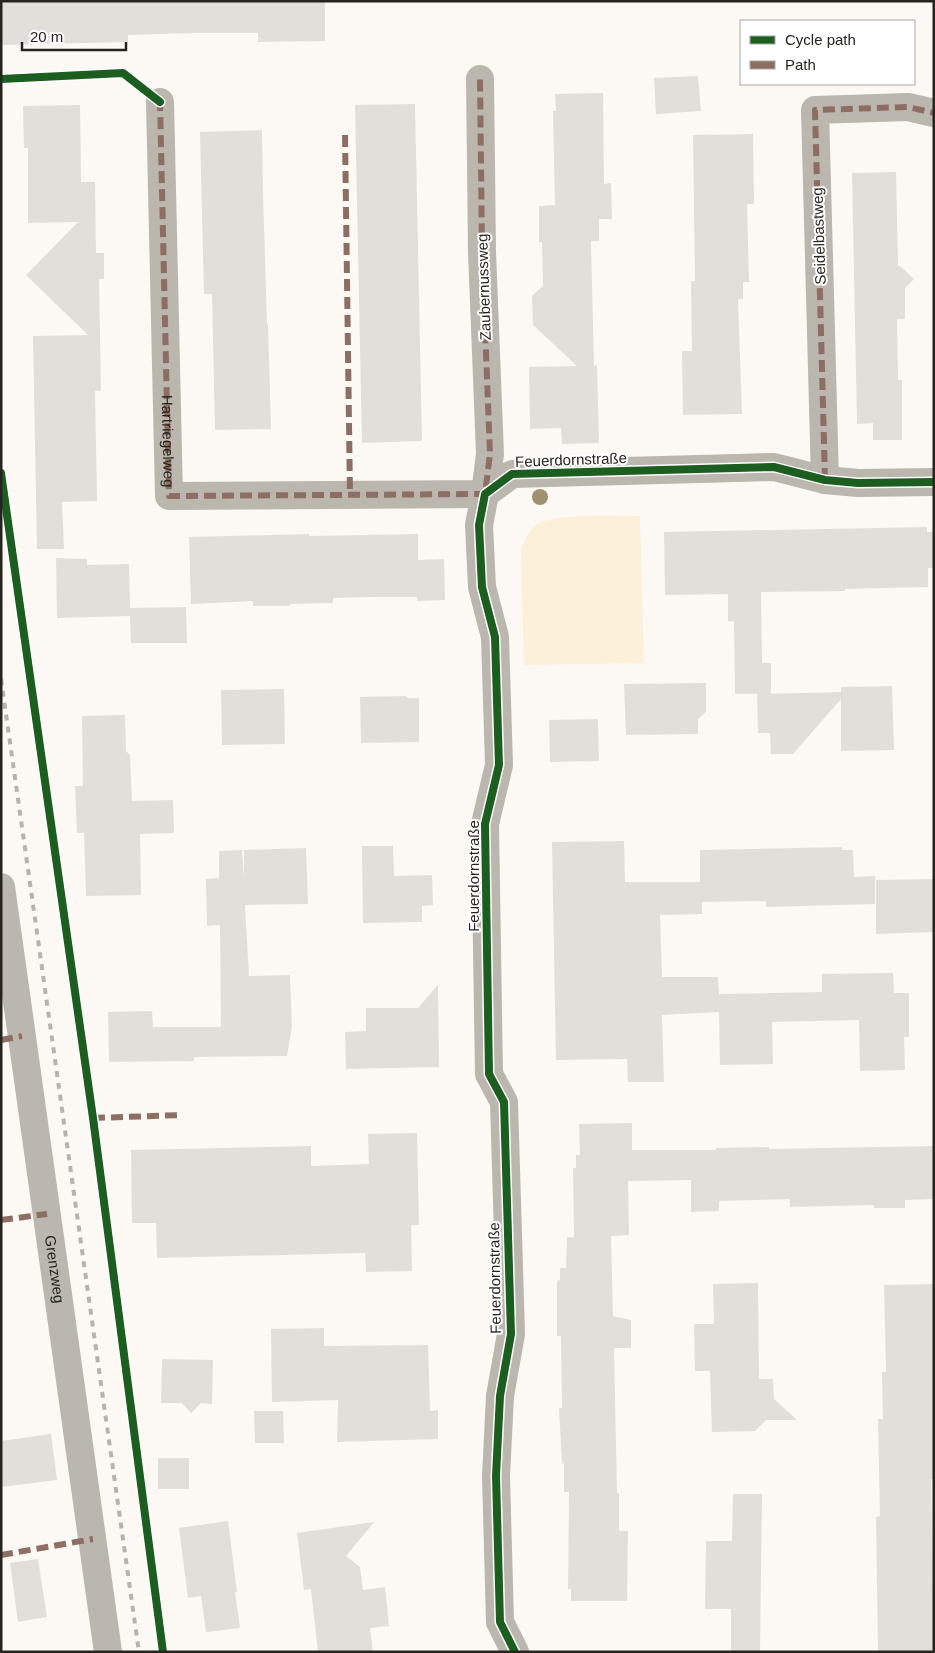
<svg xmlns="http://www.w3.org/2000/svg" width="935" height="1653" font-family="Helvetica,sans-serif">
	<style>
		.green { fill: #fdf0d8 }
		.building { fill: #e2dfda }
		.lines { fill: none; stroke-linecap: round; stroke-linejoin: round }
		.street { stroke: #bbb7ae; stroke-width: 28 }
		.rail { stroke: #b6b3ad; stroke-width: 4; stroke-dasharray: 6 6; stroke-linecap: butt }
		.quiet { stroke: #8d6e63; stroke-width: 6; stroke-dasharray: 12 6; stroke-linecap: butt }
		.cycleway-casing { stroke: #fff; stroke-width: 11 }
		.cycleway { stroke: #1b5e20; stroke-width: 8 }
		.tree { fill: #9f906e }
		.labels { text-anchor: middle; stroke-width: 4; stroke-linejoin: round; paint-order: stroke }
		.street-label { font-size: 15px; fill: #27241f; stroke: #fff }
	</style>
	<rect width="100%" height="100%" fill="#fcf9f4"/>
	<!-- green -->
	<path class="green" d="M640 516 644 663 524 665 521 549C525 541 528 532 535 526 551 512 617 516 640 516Z"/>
	<!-- building -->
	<g class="building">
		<polygon points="1,1 325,1 325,41 258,42 258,33 193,33 128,35 128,42 1,45"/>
		<polygon points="698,76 701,111 656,114 654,78"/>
		<polygon points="603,93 604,184 611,183 612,219 599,219 599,241 591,241 594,366 597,365 599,443 562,444 561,428 530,429 529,367 577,366 533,325 532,296 543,286 542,242 539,242 539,206 555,205 553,111 556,111 555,94"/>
		<polygon points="415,104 422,441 362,443 355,105"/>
		<polygon points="80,105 81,182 95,182 96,253 104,253 104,279 99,279 101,391 95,391 97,501 62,502 64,549 37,549 33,336 88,335 26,275 78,222 28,223 28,148 24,148 23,106"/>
		<polygon points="262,130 263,193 267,324 268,324 271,429 215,430 212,294 204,294 200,132"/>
		<polygon points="753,134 754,204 747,204 749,282 743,282 743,299 738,300 742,414 683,415 682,351 692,351 691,281 695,281 693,135"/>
		<polygon points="896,172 898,266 900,266 914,279 905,288 905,319 897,319 898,380 902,380 902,440 873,440 873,423 857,424 852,173"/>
		<polygon points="927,527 927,532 934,532 934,568 928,568 928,587 845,589 845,591 761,592 762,663 771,663 771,694 735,694 734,621 728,621 728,594 665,595 664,532"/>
		<polygon points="309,534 309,536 418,534 418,560 444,559 445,600 417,601 417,597 372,597 333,598 333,603 290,604 290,606 253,606 253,601 191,604 189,537"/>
		<polygon points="56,558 87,559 87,565 129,564 130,608 186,607 187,643 131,643 130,616 57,618"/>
		<polygon points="706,683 706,712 698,719 698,734 626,735 624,684"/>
		<polygon points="892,686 894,750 841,751 841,699 793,754 771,754 770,733 758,733 757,694 841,692 841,687"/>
		<polygon points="284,689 285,744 222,745 221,690"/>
		<polygon points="406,696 408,698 419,698 419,742 361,743 360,697"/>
		<polygon points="125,715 126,751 130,755 132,801 173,800 174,833 140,834 141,895 86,896 84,833 77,833 75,786 83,786 82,716"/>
		<polygon points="598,719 599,761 550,762 549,720"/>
		<polygon points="624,841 625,882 700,882 700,850 842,847 842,850 853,850 854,877 875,876 875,904 766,907 766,901 702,902 702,914 660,915 662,977 718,977 719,994 822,992 822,974 893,973 894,993 909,993 909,1037 904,1037 905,1070 860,1071 859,1020 772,1022 773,1064 720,1065 719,1012 662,1015 664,1082 628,1082 627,1059 556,1060 552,842"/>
		<polygon points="362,846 393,846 394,876 432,875 433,905 422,906 422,922 363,923"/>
		<polygon points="306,848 308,904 245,905 249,976 290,975 292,1027 287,1056 194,1057 194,1061 109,1062 108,1012 152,1011 153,1027 221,1027 220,925 207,926 206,879 219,878 219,851 242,850 244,878 244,850"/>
		<polygon points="934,879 934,932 876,934 876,880"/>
		<polygon points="438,985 439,1067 346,1069 345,1032 366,1031 366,1008 418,1008"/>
		<polygon points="632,1123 632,1150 716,1150 716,1148 769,1147 769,1149 934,1146 934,1199 905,1200 905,1208 874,1208 874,1205 790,1207 790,1199 719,1201 719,1211 691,1212 691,1180 628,1181 629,1235 611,1236 613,1316 631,1320 631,1348 614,1348 617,1493 619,1493 619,1531 628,1531 627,1601 571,1601 571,1589 568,1589 569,1492 564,1492 564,1463 562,1464 559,1408 562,1408 561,1336 557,1336 557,1281 560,1280 560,1268 566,1268 567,1237 574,1237 573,1168 576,1168 576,1155 580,1155 579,1124"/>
		<polygon points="417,1133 419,1225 411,1225 412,1271 366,1272 365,1253 157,1258 156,1223 132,1223 131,1150 311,1146 311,1166 369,1164 368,1134"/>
		<polygon points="758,1283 759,1379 773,1379 774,1399 797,1420 766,1420 755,1431 712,1432 710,1371 695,1371 694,1324 714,1324 713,1284"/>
		<polygon points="934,1284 934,1479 931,1479 934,1652 878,1652 876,1517 880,1516 878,1419 883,1419 882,1372 886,1372 884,1285"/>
		<polygon points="324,1328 324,1346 428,1345 430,1411 438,1410 438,1439 337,1442 338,1400 272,1402 271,1329"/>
		<polygon points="162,1359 213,1360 212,1404 201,1403 191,1413 182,1403 161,1403"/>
		<polygon points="254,1411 283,1411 284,1443 255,1443"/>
		<polygon points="51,1434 57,1480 1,1487 1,1441"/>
		<rect x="158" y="1458" width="31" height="31"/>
		<polygon points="733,1494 762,1494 760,1652 731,1652 731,1609 705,1609 706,1541 732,1541"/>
		<polygon points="228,1521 237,1592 235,1592 240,1628 206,1632 201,1596 188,1598 179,1528"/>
		<polygon points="374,1522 346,1556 360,1567 363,1590 385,1587 389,1626 370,1628 373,1652 318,1652 311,1589 304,1590 297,1533"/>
		<polygon points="38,1559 47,1617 18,1622 10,1563"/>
	</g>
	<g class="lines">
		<!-- street -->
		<g class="street">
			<polyline points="160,102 169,496 485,494 490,454 482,252 480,79"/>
			<polyline points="825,480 815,110 908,107 934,113"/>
			<path id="s1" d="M1 887 108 1652"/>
			<polyline points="515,1652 500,1622 496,1476 500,1396 511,1334 504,1102 489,1074 485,824 499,765 495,637 482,587 479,525 485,494 512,474 774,467 825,480 858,483 934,482"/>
		</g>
		<!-- rail -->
		<polyline class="rail" points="1,679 139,1652"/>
		<!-- quiet -->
		<g class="quiet">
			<path id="s2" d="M158 100 160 102 169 496 485 494 490 454 482 252 480 79"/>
			<polyline points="345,135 350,495"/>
			<polyline points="825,480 815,110 908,107 934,113"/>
			<polyline points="1,1040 22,1036"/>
			<polyline points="93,1118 183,1115"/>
			<polyline points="1,1220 47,1214"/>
			<polyline points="1,1555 93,1539"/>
		</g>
		<!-- cycleway casing -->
		<g class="cycleway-casing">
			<g id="cycleway">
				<polyline points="1,79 123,73 160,102"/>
				<polyline points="1,473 93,1118 163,1652"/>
				<polyline points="515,1652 500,1622 496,1476 500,1396 511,1334 504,1102 489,1074 485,824 499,765 495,637 482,587 479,525 485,494 512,474 774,467 825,480 858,483 934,482"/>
			</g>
		</g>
		<!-- cycleway -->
		<use href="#cycleway" class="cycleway"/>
	</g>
	<!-- trees -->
	<circle class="tree" cx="540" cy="497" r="8"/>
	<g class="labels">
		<!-- street labels -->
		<g class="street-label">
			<text transform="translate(819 236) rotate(-92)" y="5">Seidelbastweg</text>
			<text transform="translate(484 287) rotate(-92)" y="5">Zaubernussweg</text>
			<text dy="5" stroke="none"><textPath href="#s2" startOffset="342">Hartriegelweg</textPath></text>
			<text transform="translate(571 460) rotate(-2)" y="5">Feuerdornstraße</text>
			<text transform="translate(474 876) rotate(-90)" y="5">Feuerdornstraße</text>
			<text dy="5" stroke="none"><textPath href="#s1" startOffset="386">Grenzweg</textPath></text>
			<text transform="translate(495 1278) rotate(-91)" y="5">Feuerdornstraße</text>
		</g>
	</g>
	<!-- border -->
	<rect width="935" height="1653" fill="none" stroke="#27241f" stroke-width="5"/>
	<!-- legend -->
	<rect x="740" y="20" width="175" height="65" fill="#ffffff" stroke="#a9a7a5"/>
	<rect x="750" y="36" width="25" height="8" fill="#1b5e20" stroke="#a9a7a5"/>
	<text x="785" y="45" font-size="15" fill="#27241f">Cycle path</text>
	<rect x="750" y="61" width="25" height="8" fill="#8d6e63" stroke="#a9a7a5"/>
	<text x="785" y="70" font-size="15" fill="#27241f">Path</text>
	<!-- scale -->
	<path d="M22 42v8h104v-8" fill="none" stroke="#27241f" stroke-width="2.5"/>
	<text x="30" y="42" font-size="15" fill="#27241f" stroke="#ffffff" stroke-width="4" paint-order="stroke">20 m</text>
</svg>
